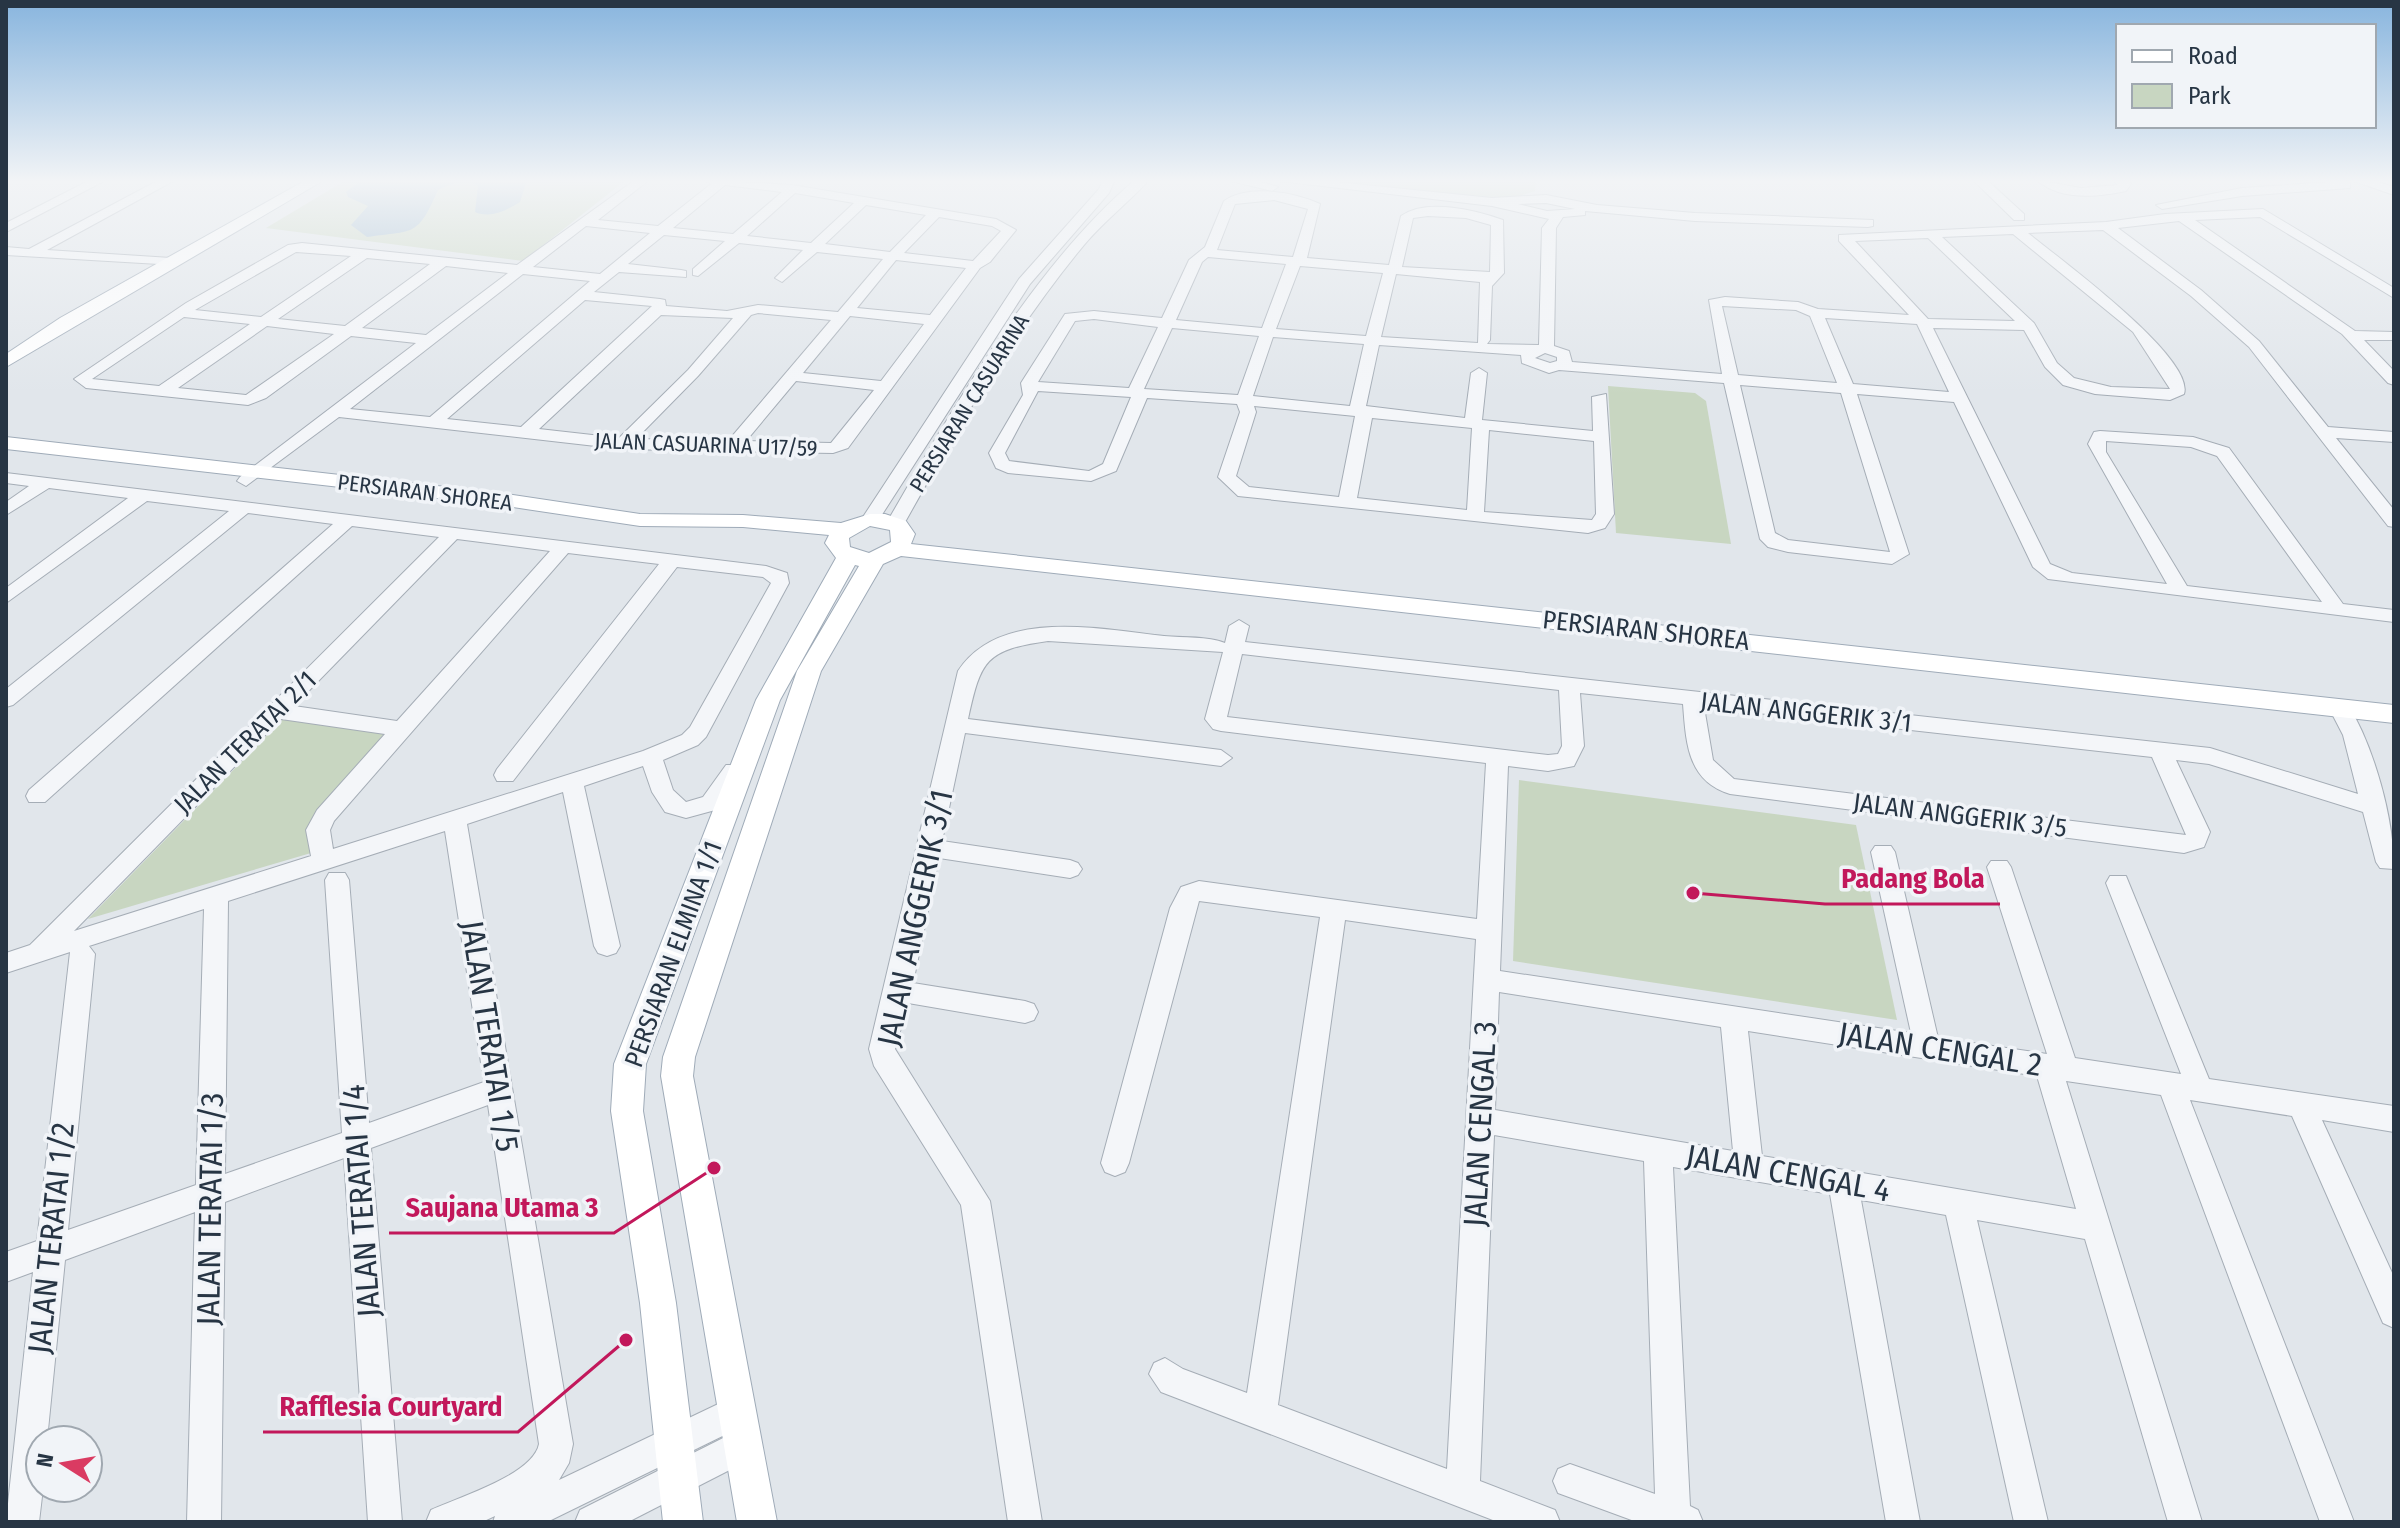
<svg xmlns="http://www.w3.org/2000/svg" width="2400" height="1528" font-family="'Fira Sans Condensed',sans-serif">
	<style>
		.green { fill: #c8d6c1 }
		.water { fill: #99b7ce }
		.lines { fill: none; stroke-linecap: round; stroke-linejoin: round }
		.minor-casing { stroke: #a5adb6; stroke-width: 2 }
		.major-casing { stroke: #9fabb8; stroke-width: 2 }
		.minor { fill: #f4f6f9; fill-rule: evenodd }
		.major { fill: #fff; fill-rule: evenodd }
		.labels { text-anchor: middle; stroke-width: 7; stroke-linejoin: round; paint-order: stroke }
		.far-street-label { font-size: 22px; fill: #273544; stroke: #f1f4f8 }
		.street-label { font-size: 26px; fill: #273544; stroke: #f1f4f8 }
		.near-street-label { font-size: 32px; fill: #273544; stroke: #f1f4f8 }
		.leader { fill: none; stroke: #c2185b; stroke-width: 3 }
		.callout-dot { fill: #c2185b; stroke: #f1f4f8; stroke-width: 3 }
		.callout-label { font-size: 28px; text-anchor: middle; font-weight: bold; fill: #c2185b; stroke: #f1f4f8; stroke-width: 7; stroke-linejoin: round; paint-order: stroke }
	</style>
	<rect width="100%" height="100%" fill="#e1e6eb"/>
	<!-- green -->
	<g class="green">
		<polygon points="346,180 626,180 523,261 266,228"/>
		<polygon points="1317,180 1536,180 1535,191 1510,199"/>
		<polygon points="1608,386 1695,393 1706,401 1731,544 1616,533"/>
		<polygon points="285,717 386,731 317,818 311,853 88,919"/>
		<polygon points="1519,780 1856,825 1897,1020 1513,961"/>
	</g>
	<!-- water -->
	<path class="water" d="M362 180H527L520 202C507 210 491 219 475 212L478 186C465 177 451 184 438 190 417 237 416 230 367 237L351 225 368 206 348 197 346 192Z"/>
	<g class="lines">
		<!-- minor casing -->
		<g class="minor-casing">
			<g id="minor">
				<polygon points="90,180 106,180 6,232 6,223"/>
				<polygon points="159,180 175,180 47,250 171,258 178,262 176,265 6,255 6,247 29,249"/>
				<path d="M635 180H649L598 220 658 226 711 184 704 180 792 185 996 219 1016 230 990 262 980 268 848 448 833 453 622 449 339 417 246 486 237 481 240 477 416 343 351 336 266 398 248 405 86 388 74 379 186 303 288 245 302 243 517 265ZM725 185 782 192 733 234 673 228ZM795 193 854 203 811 243 747 236ZM866 205 926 215 890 252 825 244ZM939 217 992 226 1001 231 973 261 904 253ZM586 226 650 233 600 274 533 267ZM664 235 725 241 693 269V275L698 276 739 243 803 250 775 278 782 282 817 252 883 259 838 312 758 305 727 311 666 306 665 300 660 299 594 292 619 272 686 277V271L681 270 628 264ZM296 252 351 256 261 317 195 310ZM367 258 430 264 345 326 278 319ZM896 260 966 268 930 315 857 308ZM446 266 508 273 426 335 362 328ZM523 274 590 281 430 417 350 409ZM585 300 652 306 521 427 447 419ZM758 313 831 320 728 441 636 439 698 376 751 315ZM661 315 733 318 688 370 619 438 539 429ZM850 316 924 324 881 381 803 373ZM184 317 250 324 159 386 92 379ZM267 326 334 334 246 395 178 388ZM796 381 874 390 831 443 746 441Z"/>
				<polygon points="1103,180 1115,180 1109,193 1030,284 876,524 864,524 861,520 1019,279 1099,189"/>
				<path d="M1135 180H1149C1128 203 1104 221 1084 245 1014 329 957 429 904 524L901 528H889L886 524C951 411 1035 264 1135 180Z"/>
				<polygon points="1227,180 1255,180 1278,187 1272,191"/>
				<path d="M1271 180H1316L1492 198 1546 195 1597 205 1695 213 1873 220V226L1868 227 1695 221 1585 211V215L1563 217 1556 228 1554 346 1569 351 1572 362 1722 374 1709 300 1725 297 1798 302 1818 309 1909 315 1839 241V235L2106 222 2165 214 2263 209 2394 288V298L2260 217 2195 220 2355 331 2394 332V340H2364L2394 371V385L2388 383 2342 334 2179 221 2118 228 2201 290 2259 341 2328 427 2394 432V442L2336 438 2394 510V527L2388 526 2249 347 2191 296 2103 230 2028 233C2057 257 2196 358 2184 394L2170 400 2095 394 2063 385 2045 367 2024 330 1933 328 2050 564 2072 573 2167 584 2088 444 2094 432 2100 431 2193 437 2229 448 2343 604 2394 610V622L2048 579 2033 567 1954 402 1857 394 1909 554 1892 564 1788 552 1768 547 1760 539 1724 383 1559 370 1549 373 1522 363 1521 355 1379 345 1366 406 1465 418 1471 373 1479 368 1487 373 1482 420 1593 431 1592 397 1606 394 1614 514 1605 528 1588 533 1238 496 1218 477 1240 412 1237 404 1147 398 1116 471 1091 481 1008 473 996 468 989 453 1023 395 1021 383 1065 314 1094 311 1162 318 1189 260 1205 247 1224 201C1248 184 1294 192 1320 204L1307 258 1389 265 1401 216C1426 198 1475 210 1503 220L1504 273 1492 286 1490 340 1487 344 1539 345 1542 228 1549 219 1492 206ZM1274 200 1308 209 1293 257 1217 250 1235 204ZM1546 203 1575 209 1547 211 1518 204ZM1428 216 1466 218 1491 225 1490 272 1402 267 1413 218ZM2013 234 2133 332 2170 389 2111 387 2074 378 2057 363 2034 323 1942 237ZM1928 238 2015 321 1928 319 1855 241ZM1208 257 1286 264 1262 328 1176 320 1202 262ZM1300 266 1383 273 1366 336 1276 329ZM1396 274 1480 282 1478 343 1381 337ZM1722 306 1796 310 1810 316 1837 383 1738 375ZM1825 318 1917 324 1949 392 1853 384ZM1094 319 1158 327 1129 388 1038 382 1075 321ZM1172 328 1259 336 1238 395 1144 389ZM1273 337 1364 344 1350 406 1253 396ZM1545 353 1557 357V361L1550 363 1535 358ZM1740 385 1841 393 1890 552 1788 540 1775 533ZM1038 391 1131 397 1103 464 1089 471 1009 461 1005 453ZM1254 406 1355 416 1339 497 1249 487 1236 476 1256 412ZM1372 418 1472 428 1467 510 1357 498ZM1489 430 1594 441 1596 514 1592 520 1484 512ZM2106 441 2191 447 2217 456 2322 602 2187 586 2106 452Z"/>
				<polygon points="1973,180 1987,180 2024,214 2024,220 2014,220"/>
				<path d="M2037 180 2081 188 2118 185 2114 180H2128L2131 184 2126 191C2098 197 2060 201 2037 180Z"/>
				<polygon points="2351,180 2371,180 2394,187 2394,195"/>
				<polygon points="2346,181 2350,182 2350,188 2242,196 2162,209 2156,205 2242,188"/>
				<path d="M6 473 766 566 787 573 789 583 706 737 698 745 663 760 673 790 686 802 703 797 726 765H742L745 771 719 809 686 818 665 812 652 792 643 766 584 786 620 946 616 953 607 956 598 953 594 946 563 792 467 824 573 1444 569 1463 559 1480 735 1396 747 1400 751 1412 747 1424 547 1522H493L495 1516 482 1522H426L431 1510C459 1497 533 1475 539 1444L488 1105 371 1148 402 1522H368L344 1158 225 1202 221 1522H187L195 1212 65 1260 47 1440H40L43 1488 39 1522H6L33 1272 6 1282V1252L37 1241 70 952 6 973V953L30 945 439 537 352 526 45 802H29L26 796 29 790 333 524 248 513 13 705 6 707V689L229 511 147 501 6 603V588L128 498 49 488 6 515V502L29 486 6 483ZM457 539 550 551 397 721 294 706ZM568 553 659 564 497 769 494 775 497 781H513L677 567 763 577 771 583 690 727 682 735 643 751 333 849 330 830 334 821ZM281 719 385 734 317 810 306 830 311 856 74 931ZM445 831 484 1082 369 1123 349 880 345 873H329L325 880 342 1133 225 1174 228 901ZM204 909 196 1185 68 1230 95 954 89 946Z"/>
				<path d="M1239 620 1249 626 1245 642 2210 748 2358 794 2343 735 2329 708 2333 703H2347C2374 746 2394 819 2394 869L2380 868 2376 862 2363 812 2209 764 2176 760 2210 832 2204 847 2184 853 1730 794C1687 781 1686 742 1683 704L1580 693 1584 746 1574 766 1548 771 1508 766 1500 971 1911 1033 1871 852 1875 846H1891L1895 852 1938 1038 2047 1054 1987 867 1991 861H2007L2011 867 2075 1058 2181 1074 2106 883 2110 876H2126L2209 1079 2394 1106V1132L2322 1120 2394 1277V1328L2383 1323 2292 1116 2190 1100 2354 1522H2320L2161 1095 2066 1081 2202 1522H2168L2085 1239 1977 1220 2048 1522H2014L1946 1215 1861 1200 1920 1522H1886L1830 1194 1673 1167 1690 1506 1698 1510 1703 1522H1637L1558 1493 1553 1481 1558 1469 1570 1464 1655 1494 1644 1161 1494 1135 1480 1481 1555 1510 1560 1522H1498L1161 1392 1149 1374 1154 1363 1165 1358 1183 1369 1247 1393 1320 917 1199 901 1129 1163 1125 1172 1115 1176 1105 1172 1101 1163 1170 908 1181 887 1199 881 1477 919 1486 763 1221 731 1213 729 1205 719 1223 652 1048 641C985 650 981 660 968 719L1221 750 1232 758 1221 766 965 733 942 841 1070 860 1078 863 1082 869 1078 875 1070 878 939 858 913 983 1025 1001 1034 1004 1038 1012 1034 1020 1025 1023 908 1003 895 1049 990 1201 1042 1522H1008L961 1205 874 1066 869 1049 958 671C1000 607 1101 629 1164 636 1183 638 1208 636 1225 643L1229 626ZM1242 654 1559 690 1562 746 1558 754 1548 755 1227 717ZM1704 707 2152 757 2186 835 1734 779 1713 760ZM1345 920 1476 939 1447 1469 1278 1405ZM1499 992 1721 1027 1733 1151 1495 1110ZM1748 1031 2037 1076 2076 1209 1762 1156Z"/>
				<polygon points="743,1428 755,1433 760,1445 755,1457 628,1522 575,1522 580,1510"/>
			</g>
		</g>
		<!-- major casing -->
		<g class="major-casing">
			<g id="major">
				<polygon points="306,180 324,180 6,367 6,354 60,318"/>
				<path d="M6 437 499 493 640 514 743 515 841 523 870 514H885L906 521 915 534 911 544 2394 705V723L901 556 883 564 821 671 695 1057 693 1076 777 1522H737L661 1076 663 1057 797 671 859 566 855 565 780 700 646 1064 643 1111 676 1303 703 1522H663L640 1303 611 1111 614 1064 756 700 836 558 825 543 829 535 743 527 640 526 499 505 6 449ZM870 526 890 530 891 542 869 553 850 547 849 538Z"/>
			</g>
		</g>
		<!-- minor -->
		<use href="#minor" class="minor"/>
		<!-- major -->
		<use href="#major" class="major"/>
	</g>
	<!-- sky -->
	<linearGradient id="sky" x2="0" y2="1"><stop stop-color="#88b5de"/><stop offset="0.46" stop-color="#f2f4f6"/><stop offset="1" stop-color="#f2f4f6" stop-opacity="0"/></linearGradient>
	<rect width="2400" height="394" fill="url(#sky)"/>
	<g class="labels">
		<!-- far-street labels -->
		<g class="far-street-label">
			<text transform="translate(969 403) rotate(-58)" y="8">PERSIARAN CASUARINA</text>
			<text transform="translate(706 444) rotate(2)" y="8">JALAN CASUARINA U17/59</text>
			<text transform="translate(425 492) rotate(7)" y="8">PERSIARAN SHOREA</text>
		</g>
		<!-- street labels -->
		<g class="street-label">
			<text transform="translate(1646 630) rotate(6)" y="9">PERSIARAN SHOREA</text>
			<text transform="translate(1806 712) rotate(6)" y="9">JALAN ANGGERIK 3/1</text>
			<text transform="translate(245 742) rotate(-45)" y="9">JALAN TERATAI 2/1</text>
			<text transform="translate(1960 815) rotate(7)" y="9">JALAN ANGGERIK 3/5</text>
			<text transform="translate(673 954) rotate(-70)" y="9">PERSIARAN ELMINA 1/1</text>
		</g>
		<!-- near-street labels -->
		<g class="near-street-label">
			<text transform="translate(915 918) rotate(-78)" y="11">JALAN ANGGERIK 3/1</text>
			<text transform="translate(490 1036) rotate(81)" y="11">JALAN TERATAI 1/5</text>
			<text transform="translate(1940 1049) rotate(9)" y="11">JALAN CENGAL 2</text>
			<text transform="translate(1480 1124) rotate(-87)" y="11">JALAN CENGAL 3</text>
			<text transform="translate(1788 1173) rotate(10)" y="11">JALAN CENGAL 4</text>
			<text transform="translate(361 1201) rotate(-94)" y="11">JALAN TERATAI 1/4</text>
			<text transform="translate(210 1209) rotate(-89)" y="11">JALAN TERATAI 1/3</text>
			<text transform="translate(51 1238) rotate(-84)" y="11">JALAN TERATAI 1/2</text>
		</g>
	</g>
	<!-- callouts -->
	<path class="leader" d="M1693 893L1825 904H2000M714 1168L614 1233H389M626 1340L518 1432H263"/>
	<g class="callout-dot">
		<circle cx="1693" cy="893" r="8"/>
		<circle cx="714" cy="1168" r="8"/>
		<circle cx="626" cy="1340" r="8"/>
	</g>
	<g class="callout-label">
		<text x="1913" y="888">Padang Bola</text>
		<text x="502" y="1217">Saujana Utama 3</text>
		<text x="391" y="1416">Rafflesia Courtyard</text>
	</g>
	<!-- border -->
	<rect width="2400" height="1528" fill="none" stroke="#273544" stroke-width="16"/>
	<!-- legend -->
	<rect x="2116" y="24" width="260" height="104" fill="#f1f4f8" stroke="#a0a8b0" stroke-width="2"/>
	<rect x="2132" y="50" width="40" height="12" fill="#ffffff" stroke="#a0a8b0" stroke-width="2"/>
	<text x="2188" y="64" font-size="24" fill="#273544">Road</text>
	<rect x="2132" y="84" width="40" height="24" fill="#c8d6c1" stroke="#a0a8b0" stroke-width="2"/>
	<text x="2188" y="104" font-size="24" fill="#273544">Park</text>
	<!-- north arrow -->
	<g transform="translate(64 1464) rotate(281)"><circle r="38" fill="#f1f4f8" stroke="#a0a8b0" stroke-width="2"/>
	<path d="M0-6L14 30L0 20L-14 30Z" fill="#da3b62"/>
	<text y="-12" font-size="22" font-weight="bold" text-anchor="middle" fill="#273544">N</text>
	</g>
</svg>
